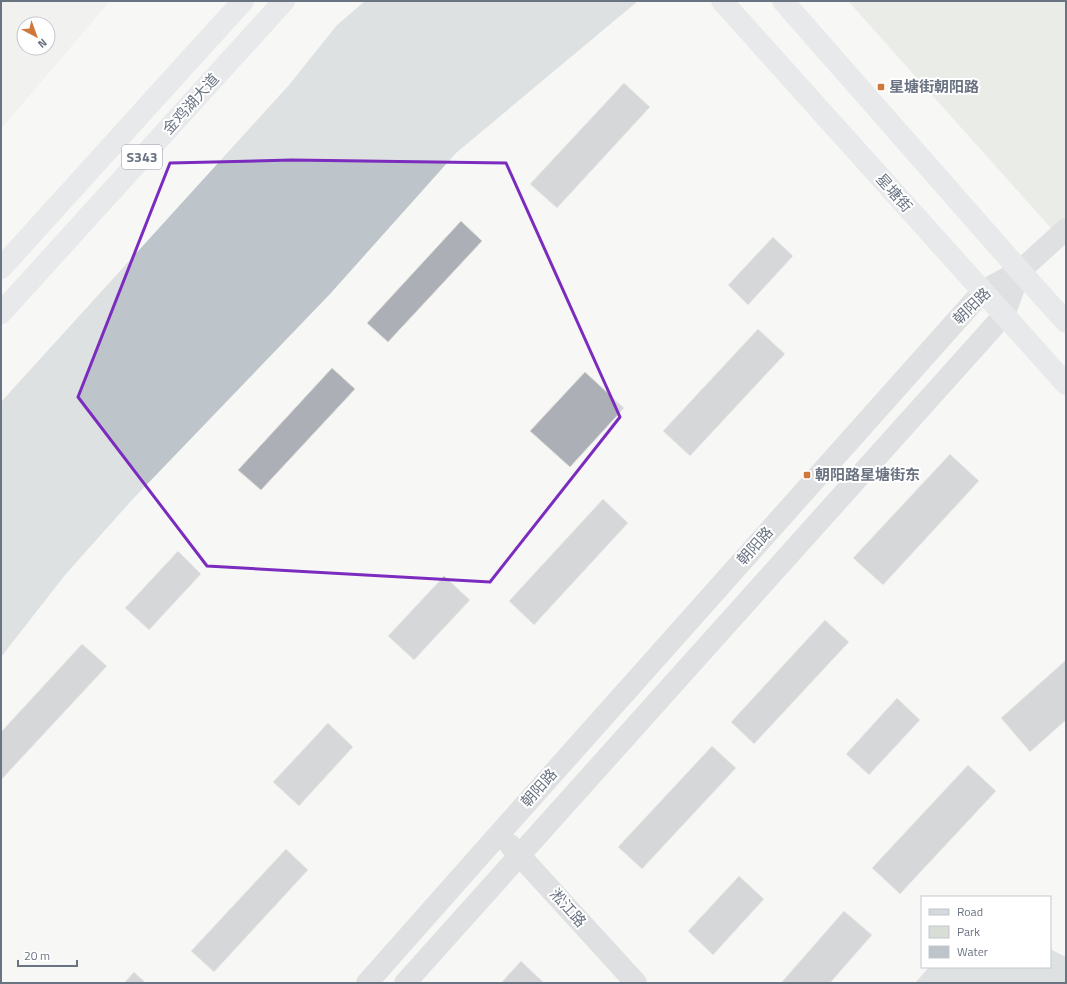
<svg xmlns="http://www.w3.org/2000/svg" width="1067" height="984" font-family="'Titillium Web','Noto Sans SC',sans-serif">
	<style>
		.built { fill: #e8e8e8; fill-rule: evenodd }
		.green { fill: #d8ded6 }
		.water { fill: #bec5ca }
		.building { fill: #acb0b6; stroke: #d9d9d7 }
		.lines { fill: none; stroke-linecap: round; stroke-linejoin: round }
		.tertiary { stroke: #c1c4c8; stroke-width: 22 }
		.primary { stroke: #d5d8dc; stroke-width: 22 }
		.marked { fill: none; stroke: #7b2cbf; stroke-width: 3; stroke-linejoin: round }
		.poi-dot { fill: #d0773c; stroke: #fff; stroke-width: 1.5 }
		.labels { text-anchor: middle; stroke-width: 4; stroke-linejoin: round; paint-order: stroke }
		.shield { fill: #fff; stroke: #979da8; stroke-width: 1 }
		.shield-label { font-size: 14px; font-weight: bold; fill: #6a7382 }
		.poi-label { font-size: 15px; font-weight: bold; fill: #6a7382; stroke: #fff; text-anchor: start }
		.street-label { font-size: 15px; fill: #6a7382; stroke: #fff }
	</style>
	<rect width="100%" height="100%" fill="#f7f7f5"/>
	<!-- built -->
	<path class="built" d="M1 1H110L1 129ZM24 24H48V48H24Z"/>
	<!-- green -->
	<polygon class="green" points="848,1 1066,1 1066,245"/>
	<!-- water -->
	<g class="water">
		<polygon points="365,1 638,1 456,153 330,294 131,501 65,575 1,657 1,402 289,85 337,25"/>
		<polygon points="1050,949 1066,957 1066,983 915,983 929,967 1050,967"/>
	</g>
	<!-- building -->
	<g class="building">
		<polygon points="624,83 650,107 557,208 530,184"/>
		<polygon points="461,221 482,241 388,342 367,323"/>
		<polygon points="773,237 793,256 748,305 728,285"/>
		<polygon points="758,329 785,354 690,456 663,431"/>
		<polygon points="332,368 355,389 261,490 238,470"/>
		<polygon points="585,372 624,408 570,467 530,431"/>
		<polygon points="950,454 979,481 883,585 853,558"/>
		<polygon points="603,499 628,523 534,625 509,601"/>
		<polygon points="178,551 201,574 149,630 125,608"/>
		<polygon points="444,576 470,600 414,660 388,636"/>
		<polygon points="825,620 849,642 754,744 731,722"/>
		<polygon points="82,644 107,666 1,780 1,732"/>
		<polygon points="1066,660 1066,720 1030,752 1001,718"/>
		<polygon points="897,698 920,720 869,775 846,754"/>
		<polygon points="328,723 353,747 299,806 273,782"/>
		<polygon points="712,746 736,768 642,869 618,847"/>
		<polygon points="968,765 996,791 900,894 872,868"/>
		<polygon points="286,849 308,870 214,972 191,951"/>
		<polygon points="739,876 764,899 713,955 688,931"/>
		<polygon points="844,911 872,935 830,983 781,983"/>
		<polygon points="521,961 544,983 501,983"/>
		<polygon points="134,972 146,983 124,983"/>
	</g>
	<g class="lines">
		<!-- tertiary -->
		<g class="tertiary">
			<polyline points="510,845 636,983"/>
			<polyline points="367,983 499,834 983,291 1020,271 1066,229"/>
			<polyline points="405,983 1004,315 1020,271"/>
		</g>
		<!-- primary -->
		<g class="primary">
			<polyline points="722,1 1066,384"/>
			<polyline points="783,1 1020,271 1066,322"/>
			<polyline points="1,268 243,1"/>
			<polyline points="1,313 284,1"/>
		</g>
	</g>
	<!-- marked area -->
	<path d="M0 0H1067V984H0ZM292 160 506 163 620 417 490 582 207 566 78 397 170 163Z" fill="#f7f7f5" fill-opacity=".55" fill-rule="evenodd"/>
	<path class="marked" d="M292 160 506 163 620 417 490 582 207 566 78 397 170 163Z"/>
	<!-- markers -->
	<g class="poi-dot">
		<rect x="877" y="83" width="8" height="8" rx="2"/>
		<rect x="803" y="471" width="8" height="8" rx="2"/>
	</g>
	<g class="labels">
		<!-- shield labels -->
		<rect class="shield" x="122" y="145" width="40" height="24" rx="3"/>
		<g class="shield-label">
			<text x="142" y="162">S343</text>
		</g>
		<!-- poi labels -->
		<g class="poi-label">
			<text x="889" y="92">星塘街朝阳路</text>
			<text x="815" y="480">朝阳路星塘街东</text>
		</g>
		<!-- street labels -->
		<g class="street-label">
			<text transform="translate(191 104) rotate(-48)" y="5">金鸡湖大道</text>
			<text transform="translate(894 193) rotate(48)" y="5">星塘街</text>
			<text transform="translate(972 306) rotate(-44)" y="5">朝阳路</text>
			<text transform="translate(755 546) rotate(-48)" y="5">朝阳路</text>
			<text transform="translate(539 788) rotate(-48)" y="5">朝阳路</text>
			<text transform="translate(568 908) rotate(48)" y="5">淞江路</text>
		</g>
	</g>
	<!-- border -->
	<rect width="1067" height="984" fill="none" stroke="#6a7382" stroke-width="4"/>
	<!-- legend -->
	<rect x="921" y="896" width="130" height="72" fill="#ffffff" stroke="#c3c7cd"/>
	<rect x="929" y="909" width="20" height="6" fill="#d5d8dc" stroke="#c3c7cd"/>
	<text x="957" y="916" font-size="12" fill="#6a7382">Road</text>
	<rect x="929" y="926" width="20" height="12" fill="#d8ded6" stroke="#c3c7cd"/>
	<text x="957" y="936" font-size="12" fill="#6a7382">Park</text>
	<rect x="929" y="946" width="20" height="12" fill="#bec5ca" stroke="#c3c7cd"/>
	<text x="957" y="956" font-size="12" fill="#6a7382">Water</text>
	<!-- north arrow -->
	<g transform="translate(36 36) rotate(139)"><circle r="19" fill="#ffffff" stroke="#c3c7cd"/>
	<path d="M0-3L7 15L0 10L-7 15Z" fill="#d0773c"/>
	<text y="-6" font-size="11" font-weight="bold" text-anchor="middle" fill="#6a7382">N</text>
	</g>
	<!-- scale -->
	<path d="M18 960v6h59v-6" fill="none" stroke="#6a7382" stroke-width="2"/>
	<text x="24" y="960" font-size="12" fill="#6a7382" stroke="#ffffff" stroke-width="3" paint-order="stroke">20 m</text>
</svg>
